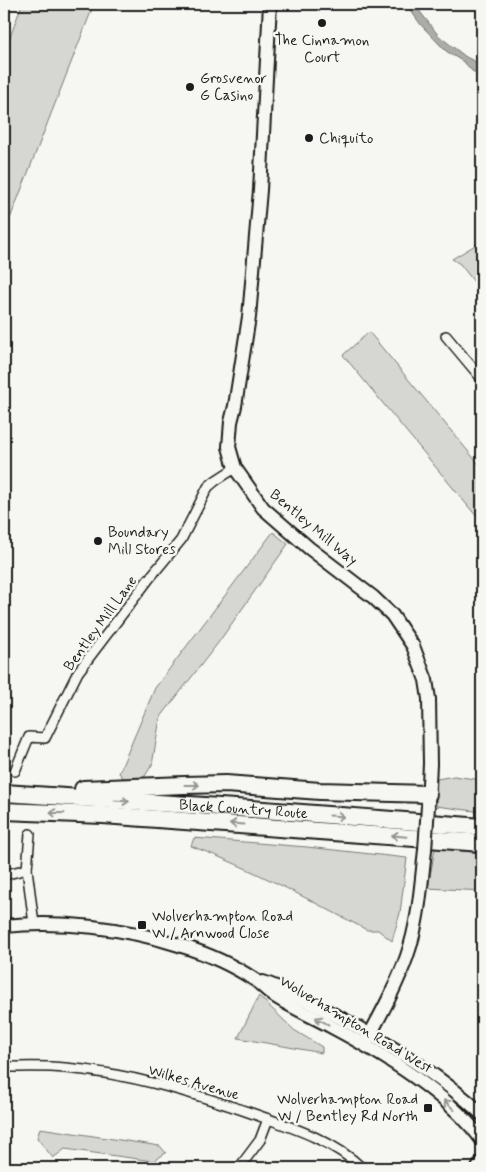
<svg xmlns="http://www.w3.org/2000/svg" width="486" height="1172" font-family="Mynerve,sans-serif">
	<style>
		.green { fill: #d6d6d2; stroke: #797977 }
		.water { fill: #acaca9; stroke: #727271 }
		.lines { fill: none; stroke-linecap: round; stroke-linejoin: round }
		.street-casing { stroke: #1c1c1c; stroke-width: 12 }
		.secondary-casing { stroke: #1c1c1c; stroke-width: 16 }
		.highway-casing { stroke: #1c1c1c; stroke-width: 20 }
		.street { stroke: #f6f6f2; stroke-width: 9 }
		.secondary { stroke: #f6f6f2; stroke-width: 12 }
		.highway { stroke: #f6f6f2; stroke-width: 16 }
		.secondary-bridge-casing { stroke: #1c1c1c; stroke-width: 16; stroke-linecap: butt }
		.secondary-bridge { stroke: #f6f6f2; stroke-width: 12 }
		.oneway { stroke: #949492 }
		.poi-dot { fill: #1c1c1c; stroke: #f6f6f2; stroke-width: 2 }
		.labels { text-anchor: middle; stroke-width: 5; stroke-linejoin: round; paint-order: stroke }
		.poi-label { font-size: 15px; fill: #1c1c1c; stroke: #f6f6f2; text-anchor: start }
		.street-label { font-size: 15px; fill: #1c1c1c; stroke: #f6f6f2 }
	</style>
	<rect width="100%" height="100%" fill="#f6f6f2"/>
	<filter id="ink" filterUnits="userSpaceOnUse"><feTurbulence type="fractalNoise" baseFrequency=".02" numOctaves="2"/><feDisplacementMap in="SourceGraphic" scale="10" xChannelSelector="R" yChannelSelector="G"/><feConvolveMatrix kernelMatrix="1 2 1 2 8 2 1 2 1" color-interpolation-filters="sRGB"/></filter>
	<g filter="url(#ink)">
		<!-- green -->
		<g class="green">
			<polygon points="22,4 94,4 4,234 4,54"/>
			<polygon points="482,241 482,292 460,264 452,259"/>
			<polygon points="369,332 482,468 482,523 343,355"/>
			<polygon points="273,532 288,544 218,643 160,718 152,765 143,779 123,778 119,773 155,688"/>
			<polygon points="454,776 482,780 482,812 436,806 437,779"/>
			<path d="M194 838 307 847 407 858 400 913 392 941 378 930H367C309 900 252 868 191 846Z"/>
			<polygon points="435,848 482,853 482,891 428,888"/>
			<polygon points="259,996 294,1030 322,1047 322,1053 238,1038"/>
			<polygon points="40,1128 160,1146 166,1153 153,1161 65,1149 53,1158 37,1138"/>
		</g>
		<!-- water -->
		<polygon class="water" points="406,4 414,4 439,36 466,57 482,65 482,76 472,71 465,63 446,51 421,25"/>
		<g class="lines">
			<!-- street casing -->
			<g class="street-casing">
				<g id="street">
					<polyline points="446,336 482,379"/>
					<polyline points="15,771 29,737 45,738 78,672 148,580 181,540 208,487 215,481 235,468"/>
					<polyline points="30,834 27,869 34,924"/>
					<polyline points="4,875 27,869"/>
					<path d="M4 1067C24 1067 45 1066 65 1068 129 1073 193 1093 254 1114 291 1127 333 1140 362 1168"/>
					<polyline points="239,1168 260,1140 268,1119"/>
				</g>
			</g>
			<!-- secondary casing -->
			<g class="secondary-casing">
				<g id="secondary">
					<polyline points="270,4 260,190 249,317 235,406 231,422 229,447 235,468 263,508 309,548 373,597 392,615 413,646 426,680 429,699 430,764 428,803"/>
					<path d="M4 926C62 920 124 928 179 945 205 953 233 965 255 980 262 985 268 992 276 997 293 1008 314 1017 332 1027 383 1054 448 1093 482 1140"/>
					<path d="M263 982C284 989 303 999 323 1009 380 1038 435 1071 482 1114"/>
					<path d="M366 1042C381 1014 397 985 407 956 419 922 421 885 425 850"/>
					<polyline points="478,1168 482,1162"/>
				</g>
			</g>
			<!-- highway casing -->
			<g class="highway-casing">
				<g id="highway">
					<polyline points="83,789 184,785 226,784 320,791 428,794"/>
					<path id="s1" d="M4 793 251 809 482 827"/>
					<polyline points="4,811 103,815 482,843"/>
				</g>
			</g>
			<!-- street -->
			<use href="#street" class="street"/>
			<!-- secondary -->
			<use href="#secondary" class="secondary"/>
			<!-- highway -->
			<use href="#highway" class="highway"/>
			<!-- secondary-bridge casing -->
			<g class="secondary-bridge-casing">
				<polyline id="secondary-bridge" points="425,850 428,806"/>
			</g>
			<!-- secondary-bridge -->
			<use href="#secondary-bridge" class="secondary-bridge"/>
		</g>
		<!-- one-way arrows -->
		<defs><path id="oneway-shaft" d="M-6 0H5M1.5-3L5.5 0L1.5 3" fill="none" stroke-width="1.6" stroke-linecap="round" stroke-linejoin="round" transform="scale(1.25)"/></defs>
		<g class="oneway">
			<use href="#oneway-shaft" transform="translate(192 785)"/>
			<use href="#oneway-shaft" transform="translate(122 801) rotate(4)"/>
			<use href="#oneway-shaft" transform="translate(57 813) rotate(-178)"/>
			<use href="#oneway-shaft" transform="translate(337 816) rotate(4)"/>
			<use href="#oneway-shaft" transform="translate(237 824) rotate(-176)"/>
			<use href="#oneway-shaft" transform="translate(399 836) rotate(-175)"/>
			<use href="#oneway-shaft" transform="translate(322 1021) rotate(-152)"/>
			<use href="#oneway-shaft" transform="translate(449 1105) rotate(-137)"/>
		</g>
	</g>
	<!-- markers -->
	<g class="poi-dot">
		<circle cx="322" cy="23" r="5"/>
		<circle cx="190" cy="87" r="5"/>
		<circle cx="309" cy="138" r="5"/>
		<circle cx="98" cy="541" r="5"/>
		<rect x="137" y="920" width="10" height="10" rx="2.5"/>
		<rect x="423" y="1103" width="10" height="10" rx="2.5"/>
	</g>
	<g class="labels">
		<!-- poi labels -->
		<g class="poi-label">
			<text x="322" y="45" text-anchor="middle">The Cinnamon<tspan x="322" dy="17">Court</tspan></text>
			<text x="200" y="83">Grosvenor<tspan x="200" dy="17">G Casino</tspan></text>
			<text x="319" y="143">Chiquito</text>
			<text x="108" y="537">Boundary<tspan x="108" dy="17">Mill Stores</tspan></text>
			<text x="152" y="921">Wolverhampton Road<tspan x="152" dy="17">W / Arnwood Close</tspan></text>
			<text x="418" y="1104" text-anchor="end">Wolverhampton Road<tspan x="418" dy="17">W / Bentley Rd North</tspan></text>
		</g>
		<!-- street labels -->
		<g class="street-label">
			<text transform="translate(314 527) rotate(40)" y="5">Bentley Mill Way</text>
			<text transform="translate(100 623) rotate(-54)" y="5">Bentley Mill Lane</text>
			<text dy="5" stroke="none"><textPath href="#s1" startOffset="240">Black Country Route</textPath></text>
			<text transform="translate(356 1024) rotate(31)" y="5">Wolverhampton Road West</text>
			<text transform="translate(194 1082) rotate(16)" y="5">Wilkes Avenue</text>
		</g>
	</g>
	<!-- margin -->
	<rect width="486" height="1172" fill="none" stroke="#f6f6f2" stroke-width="20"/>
	<rect x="10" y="10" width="466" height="1152" fill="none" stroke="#1c1c1c" stroke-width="2" filter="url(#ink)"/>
</svg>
